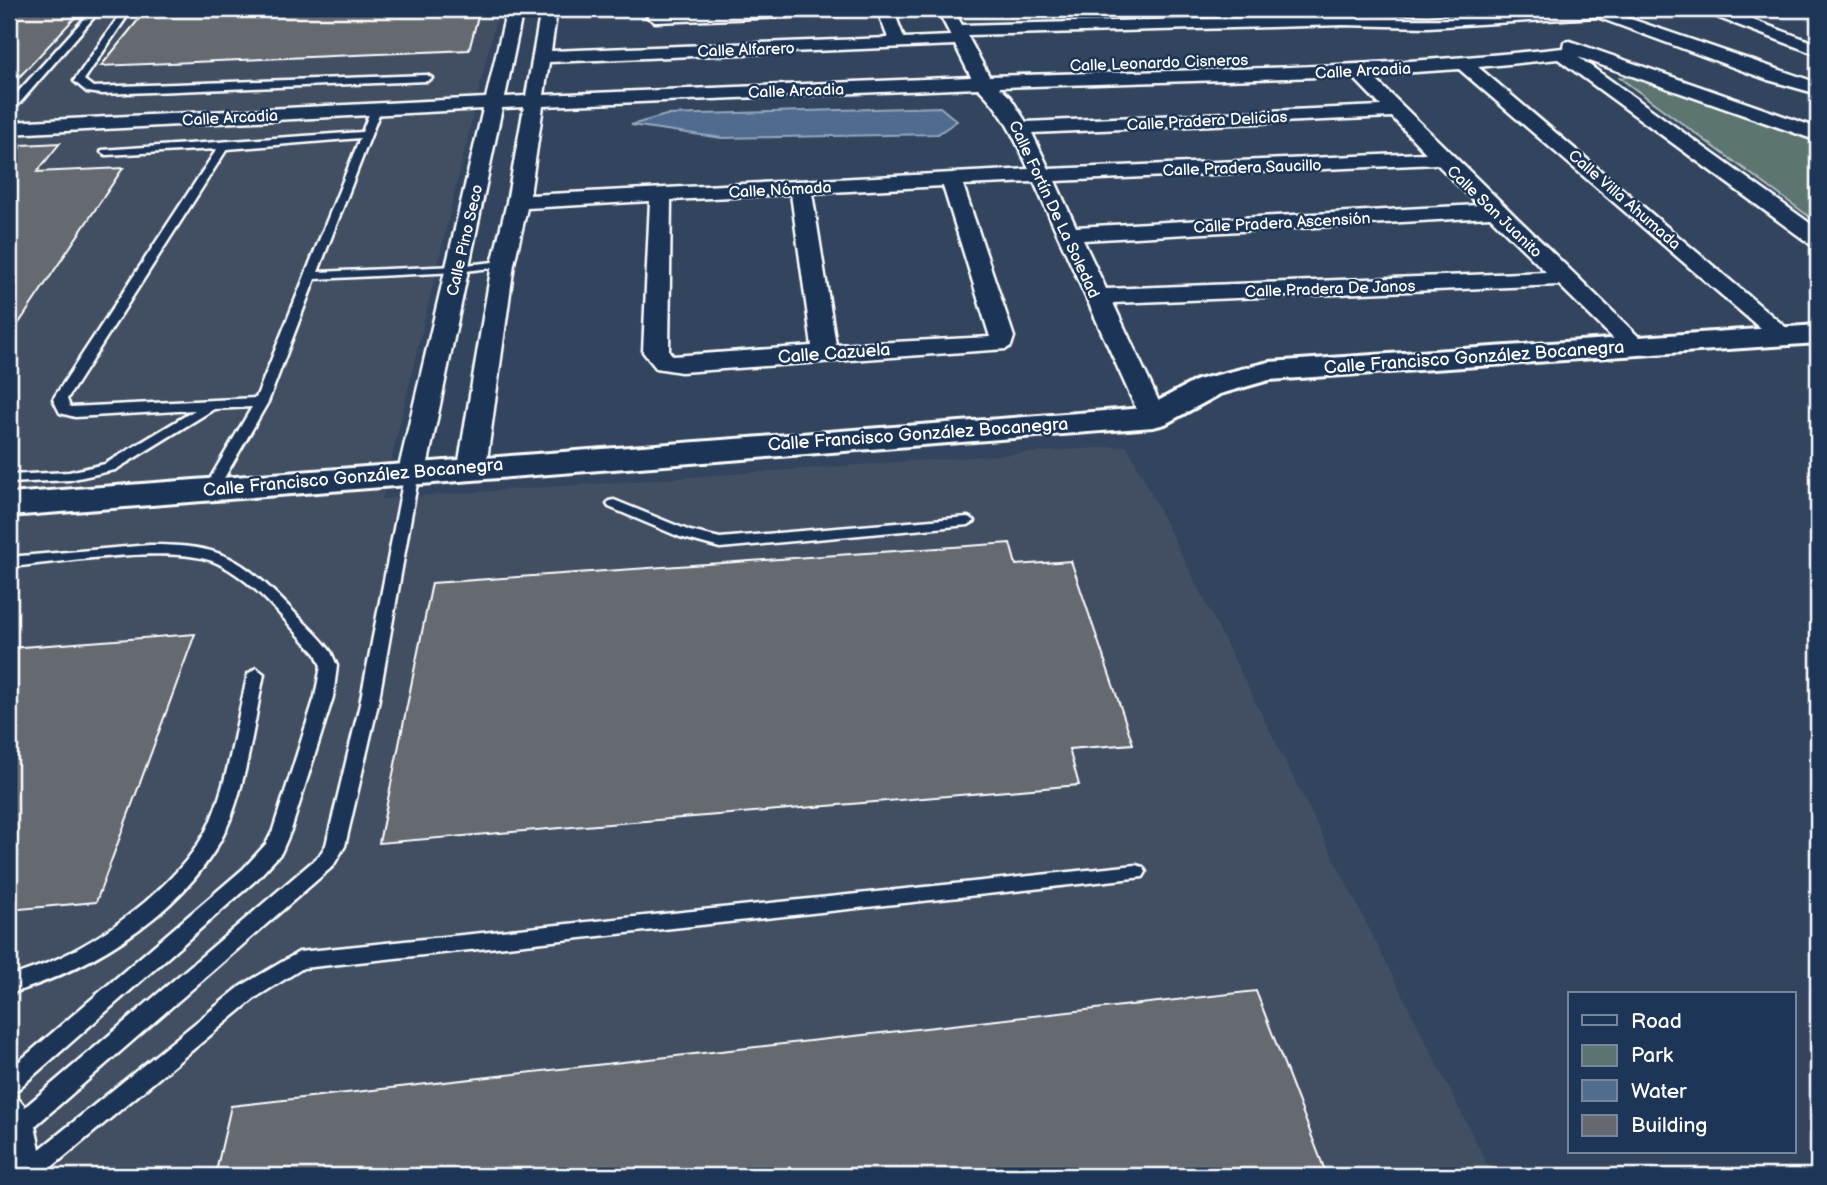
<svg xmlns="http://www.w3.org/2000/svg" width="1827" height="1185" font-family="'Balsamiq Sans',sans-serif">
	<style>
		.built { fill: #425063 }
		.green { fill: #5b7471; stroke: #adbab8; stroke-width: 2 }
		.water { fill: #506c8f; stroke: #96a7bc; stroke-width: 2 }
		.building { fill: #65696f; stroke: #fff; stroke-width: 2 }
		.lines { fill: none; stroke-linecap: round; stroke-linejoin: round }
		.service-casing { stroke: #fff; stroke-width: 5 }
		.minor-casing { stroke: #fff; stroke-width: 5 }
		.tertiary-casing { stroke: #fff; stroke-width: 6 }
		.service { fill: #1d3557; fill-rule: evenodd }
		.minor { fill: #1d3557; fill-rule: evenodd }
		.tertiary { fill: #1d3557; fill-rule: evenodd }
		.labels { text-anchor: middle; stroke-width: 5; stroke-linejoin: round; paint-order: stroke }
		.far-street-label { font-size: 16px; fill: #fff; stroke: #1d3557 }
		.street-label { font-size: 18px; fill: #fff; stroke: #1d3557 }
	</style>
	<rect width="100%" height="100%" fill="#33455e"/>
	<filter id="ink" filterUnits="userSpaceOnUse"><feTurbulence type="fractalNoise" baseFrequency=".0143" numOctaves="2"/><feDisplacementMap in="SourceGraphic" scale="14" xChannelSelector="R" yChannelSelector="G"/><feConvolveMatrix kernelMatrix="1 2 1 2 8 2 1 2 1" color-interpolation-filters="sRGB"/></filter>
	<g filter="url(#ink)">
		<!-- built -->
		<polygon class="built" points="9,9 498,9 382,499 1127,446 1493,1176 9,1176"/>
		<!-- green -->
		<polygon class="green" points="1633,76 1818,143 1818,223 1620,78"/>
		<!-- water -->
		<polygon class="water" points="940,107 957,121 938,134 722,138 631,125 666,115"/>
		<!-- building -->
		<g class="building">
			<polygon points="9,9 83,9 9,88"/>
			<polygon points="147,9 480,9 469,50 101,66"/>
			<polygon points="60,143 37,172 123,168 9,338 9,161 22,145"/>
			<polygon points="1010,543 1016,565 1071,561 1133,744 1069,749 1079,785 379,843 432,583"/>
			<polygon points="195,634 96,902 9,910 9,648"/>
			<polygon points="1256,991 1327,1176 215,1176 231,1106"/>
		</g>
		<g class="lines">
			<!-- service casing -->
			<g class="service-casing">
				<g id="service">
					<polygon points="93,9 101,9 18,105 9,109 9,102"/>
					<polygon points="124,9 132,9 84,80 93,87 427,75 432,78 427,81 102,94 87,92 74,81"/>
					<path d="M376 106 381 109 318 272 457 266 503 261 507 262V266L457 272 315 279 268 402 216 492H206L204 489 252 407 214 409 115 470 69 480 9 483V475L69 472 105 464 195 410 75 417 60 413 53 399 217 149 106 155 101 152 102 150 362 132 371 109ZM360 138 256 398 70 407 67 399 227 149Z"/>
					<polygon points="412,468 419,472 378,704 345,846 333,866 35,1126 40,1149 241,986 299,952 1136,865 1143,867 1146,872 1143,877 303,968 255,998 41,1176 13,1176 17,1147 13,1128 9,1120 9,1094 17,1097 25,1107 319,856 326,845 360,704 405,472"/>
					<polygon points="614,500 690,531 720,538 968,517 975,521 968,525 720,548 680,537 609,507 607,504 609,501"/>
					<path d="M150 545C223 545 241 558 291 609 304 623 320 636 331 652L337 666 333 697 291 830 281 853 257 879 17 1090 9 1093V1070L243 869 266 844 273 830 315 697 321 666 316 654C286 623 257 582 217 563 175 543 59 563 9 567V557Z"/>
					<path d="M256 668 264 674C254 722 248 774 230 820 196 906 93 969 9 994V977C25 971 43 966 59 958 113 933 188 876 211 820 230 774 236 722 248 674Z"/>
				</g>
			</g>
			<!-- minor casing -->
			<g class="minor-casing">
				<g id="minor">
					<path d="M507 9H523L505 97 526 96 541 9H557L551 51 888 38 877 9H893L904 38 951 36 937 9H953L962 25 1343 15 1428 17 1567 9H1653L1645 14 1619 15 1818 83V94L1768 80 1597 17 1428 27 1343 25 967 35 989 76C1181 70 1372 69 1563 48L1564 42 1570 41 1818 128V141L1578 57 1818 229V246L1810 244 1558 59 1478 67 1796 336 1793 341 1784 343 1775 341 1459 69 1371 75 1649 347 1645 352 1636 355 1627 352 1559 285 1113 303 1166 417 1163 423 1153 425 1143 423 1140 417 1034 182 963 185 1014 337 1011 346 1006 349 681 372 656 368 643 352 650 201 527 208 514 264 486 467 482 473 472 475 462 473 458 467 492 264 507 202 524 107 502 108 426 472 422 478 412 481 402 478 398 472 483 109 9 134V122L486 98ZM955 45 971 77 544 95 549 62ZM1352 76 1381 106 1026 122 1010 97 999 87ZM978 88C1003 111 1015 139 1029 169L530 195 543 106ZM1392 117 1426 153 1049 169 1032 133ZM1437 164 1478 205 1076 227 1055 181ZM943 186 990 337 836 345 812 193ZM791 194 812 346 673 356 669 351 671 200ZM1490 217 1546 272 1106 289 1083 240Z"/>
					<polygon points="742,9 872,9 864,14 655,22 647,17 655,12"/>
					<polygon points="1701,9 1723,9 1818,44 1818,55 1703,12"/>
				</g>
			</g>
			<!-- tertiary casing -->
			<g class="tertiary-casing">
				<polygon id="tertiary" points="1818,325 1818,343 1269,380 1220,394 1165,424 1153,427 9,516 9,494 1145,408 1197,380 1269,362"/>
			</g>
			<!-- service -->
			<use href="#service" class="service"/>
			<!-- minor -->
			<use href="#minor" class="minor"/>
			<!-- tertiary -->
			<use href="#tertiary" class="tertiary"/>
		</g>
	</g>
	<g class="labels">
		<!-- far-street labels -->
		<g class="far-street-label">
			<text transform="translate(746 49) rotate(-2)" y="6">Calle Alfarero</text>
			<text transform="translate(1159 62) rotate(-2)" y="6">Calle Leonardo Cisneros</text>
			<text transform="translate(1363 70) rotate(-3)" y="6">Calle Arcadia</text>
			<text transform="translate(796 90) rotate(-2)" y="6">Calle Arcadia</text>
			<text transform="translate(230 117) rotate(-3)" y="6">Calle Arcadia</text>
			<text transform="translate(1207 120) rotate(-3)" y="6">Calle Pradera Delicias</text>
			<text transform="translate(1242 167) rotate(-2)" y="6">Calle Pradera Saucillo</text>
			<text transform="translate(780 189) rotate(-3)" y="6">Calle Nómada</text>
			<text transform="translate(1625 199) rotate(41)" y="6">Calle Villa Ahumada</text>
			<text transform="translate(1055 209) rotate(65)" y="6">Calle Fortín De La Soledad</text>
			<text transform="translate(1495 211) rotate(44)" y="6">Calle San Juanito</text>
			<text transform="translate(1282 222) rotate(-3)" y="6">Calle Pradera Ascensión</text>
			<text transform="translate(464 240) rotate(-77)" y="6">Calle Pino Seco</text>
			<text transform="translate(1330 288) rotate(-2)" y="6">Calle Pradera De Janos</text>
		</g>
		<!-- street labels -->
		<g class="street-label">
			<text transform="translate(834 353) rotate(-4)" y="6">Calle Cazuela</text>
			<text transform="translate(1474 357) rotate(-4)" y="6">Calle Francisco González Bocanegra</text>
			<text transform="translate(918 434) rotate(-4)" y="6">Calle Francisco González Bocanegra</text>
			<text transform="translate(353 477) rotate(-5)" y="6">Calle Francisco González Bocanegra</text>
		</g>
	</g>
	<!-- margin -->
	<rect width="1827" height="1185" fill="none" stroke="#1d3557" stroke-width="35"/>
	<rect x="18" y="18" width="1792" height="1150" fill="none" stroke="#fff" stroke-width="2.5" filter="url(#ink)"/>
	<!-- legend -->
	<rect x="1568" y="992" width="228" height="161" fill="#1d3557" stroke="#77869a" stroke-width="2"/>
	<rect x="1582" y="1015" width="35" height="10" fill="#1d3557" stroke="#77869a" stroke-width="2"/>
	<text x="1631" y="1028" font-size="21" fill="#ffffff">Road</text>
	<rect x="1582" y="1045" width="35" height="21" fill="#5b7471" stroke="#77869a" stroke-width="2"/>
	<text x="1631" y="1062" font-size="21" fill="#ffffff">Park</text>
	<rect x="1582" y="1080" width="35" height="21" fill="#506c8f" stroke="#77869a" stroke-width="2"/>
	<text x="1631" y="1098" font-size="21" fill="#ffffff">Water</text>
	<rect x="1582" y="1115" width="35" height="21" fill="#65696f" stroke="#77869a" stroke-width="2"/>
	<text x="1631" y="1132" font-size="21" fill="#ffffff">Building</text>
</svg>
